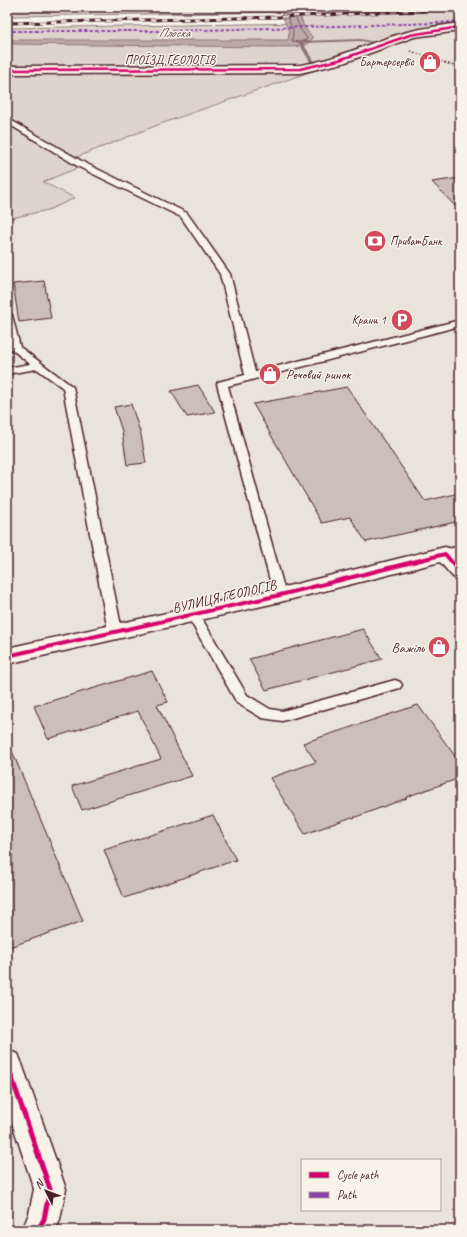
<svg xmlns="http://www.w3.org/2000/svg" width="467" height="1237" font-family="Caveat,sans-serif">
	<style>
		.built { fill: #eae3da; fill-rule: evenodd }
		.green { fill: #ded4cc; stroke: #947a7c }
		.water { fill: #bcaaa7; stroke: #8e7275 }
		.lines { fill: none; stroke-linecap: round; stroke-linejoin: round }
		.shore { stroke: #78575d; stroke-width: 1 }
		.stream { fill: #8e7275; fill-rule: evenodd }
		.building { fill: #ccbfb9; stroke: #4a1f2b }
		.lane-casing { stroke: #4a1f2b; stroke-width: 3 }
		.street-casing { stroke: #4a1f2b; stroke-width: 3 }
		.path { stroke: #4a1f2b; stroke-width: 1.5; stroke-dasharray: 2 2; stroke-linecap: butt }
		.lane { fill: #f7f3e8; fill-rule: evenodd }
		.street { fill: #f7f3e8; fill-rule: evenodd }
		.rail-casing { stroke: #4a1f2b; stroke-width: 3 }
		.rail { stroke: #f7f3e8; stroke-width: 2; stroke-dasharray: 5.5; stroke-linecap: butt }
		.quiet { stroke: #8e44ad; stroke-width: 2; stroke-dasharray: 3.5 2; stroke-linecap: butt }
		.cycleway-far2-casing { stroke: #f7f3e8; stroke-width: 4 }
		.cycleway-far1-casing { stroke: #f7f3e8; stroke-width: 6 }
		.cycleway-casing { stroke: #f7f3e8; stroke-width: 8 }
		.cycleway-far2 { stroke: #d6006c; stroke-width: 2.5 }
		.cycleway-far1 { stroke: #d6006c; stroke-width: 4 }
		.cycleway { stroke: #d6006c; stroke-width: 5 }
		.labels { text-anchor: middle; stroke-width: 3; stroke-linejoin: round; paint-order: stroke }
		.far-street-label { font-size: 12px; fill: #4a1f2b; stroke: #f7f3e8 }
		.far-poi-label { font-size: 12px; fill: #4a1f2b; stroke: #f7f3e8; text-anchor: end }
		.far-water-label { font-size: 13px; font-style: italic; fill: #6c4950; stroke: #f7f3e8 }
		.poi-label { font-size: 14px; fill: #4a1f2b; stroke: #f7f3e8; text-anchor: start }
		.street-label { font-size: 14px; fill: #4a1f2b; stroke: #f7f3e8 }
	</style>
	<rect width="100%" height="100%" fill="#f7f3e8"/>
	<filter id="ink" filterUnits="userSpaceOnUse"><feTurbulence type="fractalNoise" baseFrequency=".025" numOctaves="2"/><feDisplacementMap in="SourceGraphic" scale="8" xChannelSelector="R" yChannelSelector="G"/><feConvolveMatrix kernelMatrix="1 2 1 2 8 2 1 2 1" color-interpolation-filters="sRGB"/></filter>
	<g filter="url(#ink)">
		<!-- built -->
		<path class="built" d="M460 29V1230H7V219L48 210 74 198 42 182 86 164 76 158 160 124 407 39 433 32ZM302 1160H440V1210H302Z"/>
		<!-- green -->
		<polygon class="green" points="7,7 460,7 460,27 431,30 160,124 77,157 87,164 43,182 75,198 48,210 7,219 7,28 303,23 298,12 7,16"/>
		<!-- water -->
		<path class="water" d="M279 7H296L304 27 313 38C305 50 288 46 274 47L7 44V40H288L289 32Z"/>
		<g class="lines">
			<!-- shore -->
			<polyline class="shore" points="283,7 293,31 292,41 299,42 306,40 307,38 300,29 292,7"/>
			<!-- stream -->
			<polygon class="stream" points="361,39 379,43 377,44 361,41 303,43 316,65 314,66 312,65 298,42 300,41"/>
		</g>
		<!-- building -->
		<g class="building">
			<polygon points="460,178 460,211 432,182"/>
			<polygon points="44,281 51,318 19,322 13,284"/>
			<polygon points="198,385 215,412 187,417 171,391"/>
			<polygon points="347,387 425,501 460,493 460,521 366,542 350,517 322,523 253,404"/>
			<polygon points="131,404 141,435 146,463 127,465 122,431 114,407"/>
			<polygon points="363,629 382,659 266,690 249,659"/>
			<polygon points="152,671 168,702 157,705 192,776 82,810 72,786 161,759 138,711 48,739 34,706"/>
			<polygon points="418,705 460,763 460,778 406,797 407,798 353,818 352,817 305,834 270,778 316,762 303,743"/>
			<polygon points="7,739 83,921 7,948"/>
			<polygon points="213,815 236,860 124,898 104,850"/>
		</g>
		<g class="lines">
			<!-- lane casing -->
			<g class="lane-casing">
				<g id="lane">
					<polygon points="7,118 85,163 187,213 230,274 255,372 460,320 460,326 228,386 286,595 285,598 280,599 275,598 274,595 217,384 218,382 245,375 220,274 181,217 79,167 7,123"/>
					<polygon points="7,312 12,315 20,347 73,387 122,631 120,634 115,636 110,634 108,631 63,388 37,369 7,374 7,368 30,364 10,348 7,336"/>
					<polygon points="460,546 460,554 445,558 441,557 439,554 441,551"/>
					<polygon points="193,611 198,612 247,695 270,709 282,711 395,680 400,682 402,685 400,688 282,721 262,718 237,703 187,615 188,612"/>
				</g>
			</g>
			<!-- street casing -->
			<g class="street-casing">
				<g id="street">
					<path d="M460 23V31L414 37 343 63 300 73 7 74V66L300 65C335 60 366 44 400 34 419 28 440 26 460 23Z"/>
					<polygon points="445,547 452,549 460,558 460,579 453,577 440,562 280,602 7,664 7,648 280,588"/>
					<polygon points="7,1050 18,1054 22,1064 66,1189 60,1219 56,1230 22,1230 29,1214 34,1189 7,1108"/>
				</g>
			</g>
			<!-- path -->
			<polyline class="path" points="410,51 460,68"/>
			<!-- lane -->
			<use href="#lane" class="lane"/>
			<!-- street -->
			<use href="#street" class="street"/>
			<!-- rail casing -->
			<g class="rail-casing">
				<polyline id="rail" points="7,23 278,17 460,9"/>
			</g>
			<!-- rail -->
			<use href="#rail" class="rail"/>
			<!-- quiet -->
			<polyline class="quiet" points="7,31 170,31 438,23 460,21"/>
			<!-- cycleway-far2 casing -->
			<g class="cycleway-far2-casing">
				<polyline id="cycleway-far2" points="7,70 300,69 339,60 410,35 460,27"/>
			</g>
			<!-- cycleway-far1 casing -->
			<g class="cycleway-far1-casing">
				<polyline id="cycleway-far1" points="7,656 280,595 445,554 460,572"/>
			</g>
			<!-- cycleway casing -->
			<g class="cycleway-casing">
				<polyline id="cycleway" points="7,1064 50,1189 44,1219 38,1230"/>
			</g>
			<!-- cycleway-far2 -->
			<use href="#cycleway-far2" class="cycleway-far2"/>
			<!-- cycleway-far1 -->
			<use href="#cycleway-far1" class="cycleway-far1"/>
			<!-- cycleway -->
			<use href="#cycleway" class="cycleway"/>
		</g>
	</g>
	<!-- icons -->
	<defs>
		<g id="shop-disc" transform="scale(1.15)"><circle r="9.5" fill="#d1495b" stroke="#f7f3e8"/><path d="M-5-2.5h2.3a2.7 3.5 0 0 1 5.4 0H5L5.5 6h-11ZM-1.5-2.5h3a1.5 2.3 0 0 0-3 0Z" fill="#fff"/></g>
		<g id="bank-disc" transform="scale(1.15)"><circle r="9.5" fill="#d1495b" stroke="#f7f3e8"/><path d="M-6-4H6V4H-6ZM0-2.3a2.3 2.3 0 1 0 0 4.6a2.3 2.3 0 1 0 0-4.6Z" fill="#fff"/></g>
		<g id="parking-disc" transform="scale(1.15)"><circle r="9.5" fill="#d1495b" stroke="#f7f3e8"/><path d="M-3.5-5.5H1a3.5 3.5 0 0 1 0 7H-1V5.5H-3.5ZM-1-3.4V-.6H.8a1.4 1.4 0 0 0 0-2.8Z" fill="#fff"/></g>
	</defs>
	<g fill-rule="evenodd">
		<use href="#shop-disc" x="430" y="62"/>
		<use href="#bank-disc" x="375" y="241"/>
		<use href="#parking-disc" x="402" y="320"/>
		<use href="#shop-disc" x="270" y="374"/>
		<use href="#shop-disc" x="439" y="647"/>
	</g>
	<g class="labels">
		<!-- far-street labels -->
		<g class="far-street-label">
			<text x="170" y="64">ПРОЇЗД ГЕОЛОГІВ</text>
		</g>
		<!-- far-poi labels -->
		<g class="far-poi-label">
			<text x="414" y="66">Бартерсервіс</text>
			<text x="390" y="245" text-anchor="start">ПриватБанк</text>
			<text x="386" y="324">Крани 1</text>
		</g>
		<!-- far-water labels -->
		<g class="far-water-label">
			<text x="174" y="37">Плоска</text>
		</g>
		<!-- poi labels -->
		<g class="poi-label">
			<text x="286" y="379">Речовий ринок</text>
			<text x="424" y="652" text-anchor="end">Важіль</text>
		</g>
		<!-- street labels -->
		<g class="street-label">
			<text transform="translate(224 596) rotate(-13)" y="5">ВУЛИЦЯ ГЕОЛОГІВ</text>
		</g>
	</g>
	<!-- margin -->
	<rect width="467" height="1237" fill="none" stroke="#f7f3e8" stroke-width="24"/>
	<rect x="12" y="12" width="443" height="1213" fill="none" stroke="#4a1f2b" stroke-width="1.5" filter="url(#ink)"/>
	<!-- legend -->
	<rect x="301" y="1159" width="140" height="52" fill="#f7f3e8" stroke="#b29e9c"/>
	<rect x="309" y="1172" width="20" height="6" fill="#d6006c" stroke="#b29e9c"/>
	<text x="337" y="1179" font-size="12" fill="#4a1f2b">Cycle path</text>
	<rect x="309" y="1192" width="20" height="6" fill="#8e44ad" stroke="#b29e9c"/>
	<text x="337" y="1199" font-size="12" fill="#4a1f2b">Path</text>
	<!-- north arrow -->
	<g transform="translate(46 1191) rotate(312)" stroke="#f7f3e8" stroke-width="3" paint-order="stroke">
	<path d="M0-3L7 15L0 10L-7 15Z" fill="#4a1f2b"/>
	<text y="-6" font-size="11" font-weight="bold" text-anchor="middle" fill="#4a1f2b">N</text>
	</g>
</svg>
